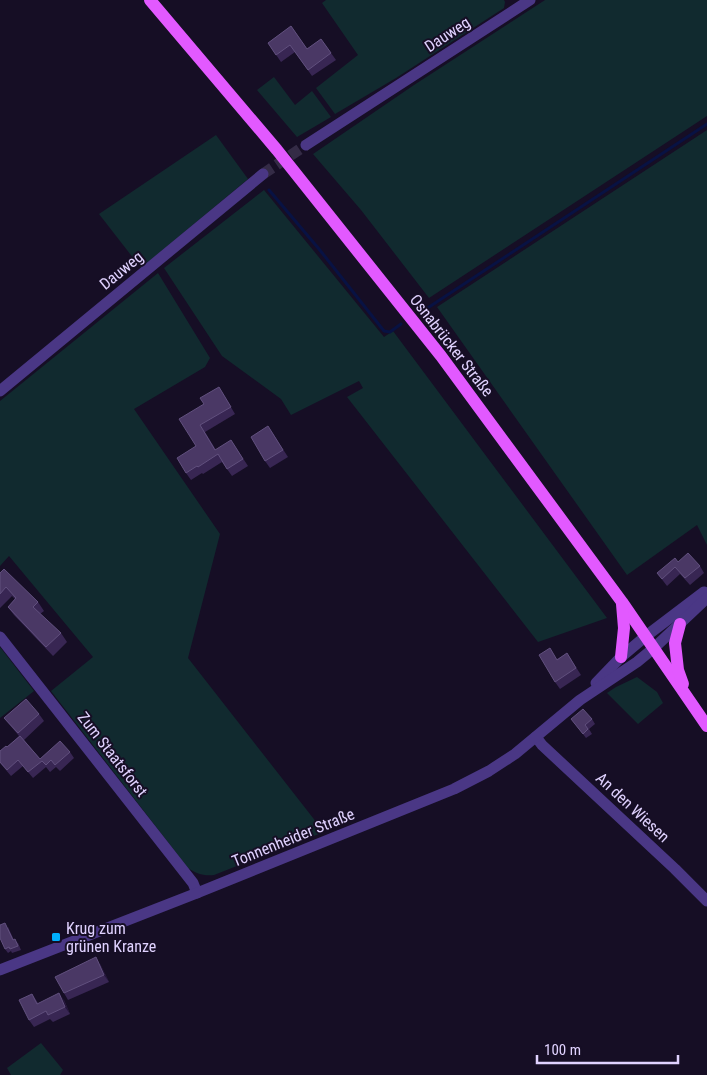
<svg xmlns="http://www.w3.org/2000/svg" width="707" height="1075" font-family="'Roboto Condensed',sans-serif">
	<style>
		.green { fill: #112a2f }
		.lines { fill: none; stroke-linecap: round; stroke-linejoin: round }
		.stream { stroke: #081243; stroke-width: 3 }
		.minor-tunnel { stroke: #342b46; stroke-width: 11; stroke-dasharray: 11 5.5; stroke-linecap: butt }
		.minor { stroke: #4a3785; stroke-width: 11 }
		.major { stroke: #e259ff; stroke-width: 12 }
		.wall { fill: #382653 }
		.shaded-wall { fill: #231539 }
		.building { fill: #4a3865; stroke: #61507e }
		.poi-dot { fill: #00b0fd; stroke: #160e25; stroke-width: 2 }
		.labels { text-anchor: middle; stroke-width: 4; stroke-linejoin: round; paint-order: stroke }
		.street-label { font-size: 16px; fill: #e0d2ff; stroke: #160e25 }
		.poi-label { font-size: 16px; fill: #e0d2ff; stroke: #160e25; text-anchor: start }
	</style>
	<rect width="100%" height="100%" fill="#160e25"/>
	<!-- green -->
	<g class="green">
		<polygon points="326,0 504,0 505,2 504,8 396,78 335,114 316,88 358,55 322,3"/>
		<polygon points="545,0 707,0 707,116 429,298 361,210 313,154 414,85"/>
		<polygon points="274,77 295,105 312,91 331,117 297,137 257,90"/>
		<polygon points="707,130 707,545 697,525 627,575 437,307"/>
		<polygon points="216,135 248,179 141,268 99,214"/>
		<polygon points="264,190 384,337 393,331 607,618 538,642 347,397 363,388 359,381 291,415 281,399 222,356 164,268"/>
		<path d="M158 273 210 358 205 367 134 409 220 534 188 658 324 832 214 875C203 876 197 874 188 868L51 691 93 657 9 556 0 566V401Z"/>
		<polygon points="0,647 34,691 0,718"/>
		<polygon points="637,677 657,692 663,703 638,724 607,693 616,687"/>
		<polygon points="41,1043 63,1070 60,1075 11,1075 7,1068"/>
	</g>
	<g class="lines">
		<!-- stream -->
		<g class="stream">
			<polyline points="269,190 319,249 384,331 390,332 401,324"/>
			<polyline points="423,311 707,124"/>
		</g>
		<!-- minor-tunnel -->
		<polyline class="minor-tunnel" points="263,174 306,145"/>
		<!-- minor -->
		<g class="minor">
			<polyline points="306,145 530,0"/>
			<polyline points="0,391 263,174"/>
			<polyline points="0,637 193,883 197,893"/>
			<polyline points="596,683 621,657 646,636 704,592"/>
			<polyline points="536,737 542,745 675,869 707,901"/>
			<polyline points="0,970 197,893 454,789 489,771 515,754 580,700 637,662 654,648 707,598"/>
		</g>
		<!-- major -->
		<g class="major">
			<polyline points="150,0 277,150 441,356 622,602 707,726"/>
			<polyline points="680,624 675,643 678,670 683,684"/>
			<polyline points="621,657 624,628 622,604"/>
		</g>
	</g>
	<!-- wall -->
	<g class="wall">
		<polygon points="291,26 307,49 321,39 336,60 312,76 295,52 281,62 268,43"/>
		<polygon points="219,387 235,414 205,432 216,450 231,440 248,466 232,476 222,462 203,474 202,473 191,480 186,473 196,446 204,404"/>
		<polygon points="268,426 288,457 270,468 265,461"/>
		<polygon points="678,562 700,566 704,573 690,585 680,574 667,586 657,573"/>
		<polygon points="0,573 38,602 44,611 40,614 61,633 67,642 53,656 14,615 8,607 15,599 12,596 0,608"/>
		<polygon points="567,653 581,675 560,689 555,682 557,659"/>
		<polygon points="39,714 44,721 24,740 40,759 70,752 74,758 60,771 56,767 50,772 46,767 33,778 23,766 11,776 0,763 0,751 7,747 19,736 4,718"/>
		<polygon points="571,719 592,719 595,724 589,729 592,734 586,738"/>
		<polygon points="8,927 14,940 18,943 21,950 12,953 11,951 8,953 5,949"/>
		<polygon points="100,964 109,982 68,1000 64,993"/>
		<polygon points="32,994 38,1003 64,1000 70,1014 53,1022 50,1019 34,1027 29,1020"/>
	</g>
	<!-- shaded-wall -->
	<g class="shaded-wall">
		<polygon points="96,957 100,964 109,982 104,975"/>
		<polygon points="59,993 64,1000 70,1014 65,1007"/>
	</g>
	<!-- building -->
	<g class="building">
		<polygon points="291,26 307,49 321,39 331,53 308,70 290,45 276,55 268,43"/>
		<polygon points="219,387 231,407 200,425 215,450 231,440 243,459 227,469 218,454 198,467 197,466 186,473 177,458 196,446 179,419 204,404 200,398"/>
		<polygon points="268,426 283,450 265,461 251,437"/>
		<polygon points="688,553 700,566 685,578 675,567 662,579 657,573 675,558 678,562"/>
		<polygon points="4,569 38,602 33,607 61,633 46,647 8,607 16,598 6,587 0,594 0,573"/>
		<polygon points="550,648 557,660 567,653 576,668 555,682 539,655"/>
		<polygon points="26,699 39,714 18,733 4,718"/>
		<polygon points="583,709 592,719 585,725 588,729 583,734 571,719"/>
		<polygon points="20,736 40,759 60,741 70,752 55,765 51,760 46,765 42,761 28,772 18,760 7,770 0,762 0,751 6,746 7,747"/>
		<polygon points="5,923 13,940 15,939 18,946 10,949 9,947 5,949 0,938 0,925"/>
		<polygon points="96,957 104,975 64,993 55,977"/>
		<polygon points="59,993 65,1007 48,1015 46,1011 29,1020 19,1000 32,994 37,1004"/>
	</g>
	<!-- markers -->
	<rect class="poi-dot" x="51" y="932" width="10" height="10" rx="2.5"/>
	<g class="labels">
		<!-- street labels -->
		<g class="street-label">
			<text transform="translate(447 34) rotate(-33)" y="6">Dauweg</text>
			<text transform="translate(121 270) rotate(-39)" y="6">Dauweg</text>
			<text transform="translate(452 345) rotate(52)" y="6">Osnabrücker Straße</text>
			<text transform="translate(113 754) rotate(52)" y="6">Zum Staatsforst</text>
			<text transform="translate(633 807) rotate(43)" y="6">An den Wiesen</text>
			<text transform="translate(293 837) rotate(-22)" y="6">Tonnenheider Straße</text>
		</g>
		<!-- poi labels -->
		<g class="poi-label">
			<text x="66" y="934">Krug zum<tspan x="66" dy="18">grünen Kranze</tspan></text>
		</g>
	</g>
	<!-- scale -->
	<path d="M537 1055v8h141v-8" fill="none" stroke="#e0d2ff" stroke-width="2.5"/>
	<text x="544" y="1055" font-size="15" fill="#e0d2ff" stroke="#160e25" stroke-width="4" paint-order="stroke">100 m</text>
</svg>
